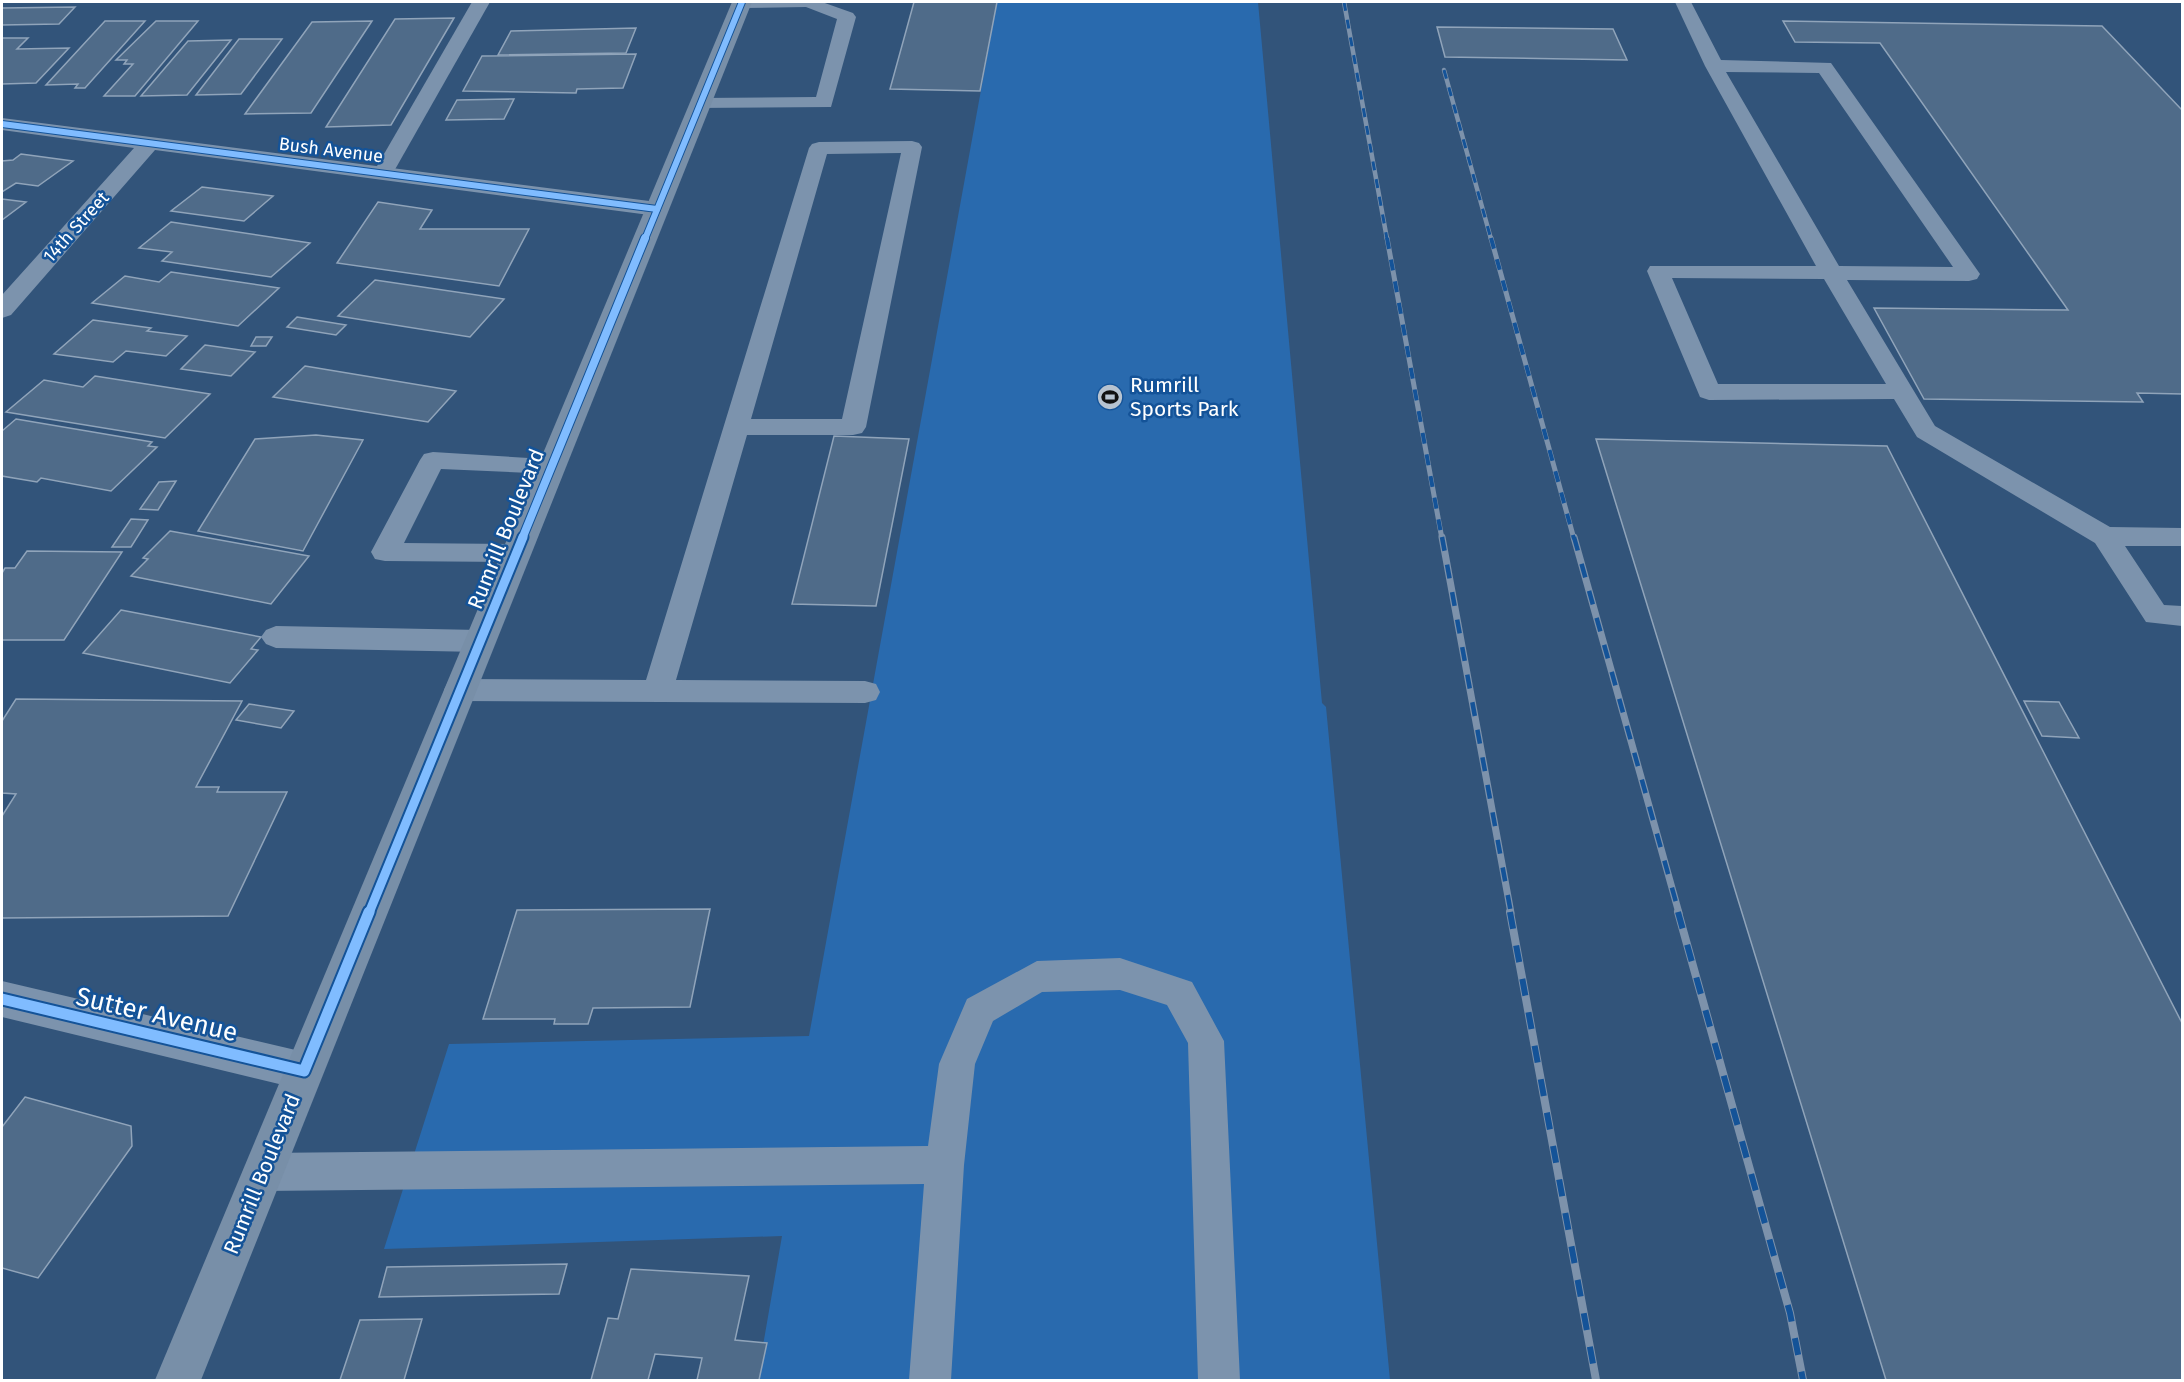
<svg xmlns="http://www.w3.org/2000/svg" width="2184" height="1382" font-family="'Fira Sans',sans-serif">
	<style>
		.green { fill: #296aae }
		.building { fill: #4f6b89; stroke: #90a4ba; stroke-width: 1.5 }
		.lines { fill: none; stroke-linecap: round; stroke-linejoin: round }
		.lane { fill: #7c93ad; fill-rule: evenodd }
		.street { fill: #7c93ad; fill-rule: evenodd }
		.secondary { fill: #788fa8; fill-rule: evenodd }
		.rail-far3-casing { stroke: #7d92ab; stroke-width: 4.5 }
		.rail-far2-casing { stroke: #7d92ab; stroke-width: 5 }
		.rail-far1-casing { stroke: #7d92ab; stroke-width: 7 }
		.rail-casing { stroke: #7d92ab; stroke-width: 8 }
		.rail-far3 { stroke: #145398; stroke-width: 3; stroke-dasharray: 9; stroke-linecap: butt }
		.rail-far2 { stroke: #145398; stroke-width: 4; stroke-dasharray: 11; stroke-linecap: butt }
		.rail-far1 { stroke: #145398; stroke-width: 4.5; stroke-dasharray: 14; stroke-linecap: butt }
		.rail { stroke: #145398; stroke-width: 6; stroke-dasharray: 17; stroke-linecap: butt }
		.cycleway-far3-casing { stroke: #145398; stroke-width: 8 }
		.cycleway-far2-casing { stroke: #145398; stroke-width: 10 }
		.cycleway-far1-casing { stroke: #145398; stroke-width: 13 }
		.cycleway-casing { stroke: #145398; stroke-width: 15 }
		.cycleway-far3 { stroke: #80bcff; stroke-width: 6 }
		.cycleway-far2 { stroke: #80bcff; stroke-width: 8 }
		.cycleway-far1 { stroke: #80bcff; stroke-width: 9 }
		.cycleway { stroke: #80bcff; stroke-width: 11 }
		.labels { text-anchor: middle; stroke-width: 5; stroke-linejoin: round; paint-order: stroke }
		.far-street-label { font-size: 18px; fill: #fff; stroke: #145398 }
		.poi-label { font-size: 21px; fill: #fff; stroke: #145398; text-anchor: start }
		.street-label { font-size: 21px; fill: #fff; stroke: #145398 }
		.near-street-label { font-size: 26px; fill: #fff; stroke: #145398 }
	</style>
	<rect width="100%" height="100%" fill="#32547a"/>
	<!-- green -->
	<polygon class="green" points="997,2 1258,2 1322,703 1326,707 1390,1380 757,1380 782,1236 384,1249 449,1044 809,1036"/>
	<!-- building -->
	<g class="building">
		<polygon points="914,2 997,2 980,91 890,89"/>
		<polygon points="75,7 59,24 2,25 2,8"/>
		<polygon points="454,18 391,125 326,127 395,19"/>
		<polygon points="105,21 145,21 85,88 75,88 78,84 46,85"/>
		<polygon points="156,21 198,21 135,96 104,96 133,64 124,64 127,60 116,60"/>
		<polygon points="372,21 311,113 245,114 312,22"/>
		<polygon points="1783,21 2102,26 2182,110 2182,394 2137,393 2143,402 1924,399 1874,308 2068,310 1880,43 1795,42"/>
		<polygon points="1437,27 1613,29 1627,60 1445,57"/>
		<polygon points="636,28 626,53 498,55 511,31"/>
		<polygon points="2,38 28,38 17,49 69,48 36,83 2,84"/>
		<polygon points="239,39 282,39 241,94 196,95"/>
		<polygon points="231,40 187,95 141,96 188,41"/>
		<polygon points="636,54 623,88 577,89 576,93 463,91 482,56"/>
		<polygon points="514,99 504,119 446,120 457,100"/>
		<polygon points="21,154 73,161 38,186 16,183 2,192 2,161 13,160"/>
		<polygon points="202,187 273,196 244,221 171,211"/>
		<polygon points="2,199 26,202 2,220"/>
		<polygon points="378,202 432,210 420,229 529,229 499,286 337,263"/>
		<polygon points="171,222 310,243 271,277 162,261 172,252 139,248"/>
		<polygon points="171,272 279,288 238,326 92,303 125,276 159,282"/>
		<polygon points="375,280 504,299 470,337 338,316"/>
		<polygon points="297,317 346,325 336,335 287,327"/>
		<polygon points="93,320 151,328 147,331 187,336 166,356 126,351 113,362 54,354"/>
		<polygon points="256,337 272,337 266,346 251,346"/>
		<polygon points="205,345 255,352 231,376 181,369"/>
		<polygon points="305,366 456,391 428,422 273,397"/>
		<polygon points="95,376 210,394 165,438 6,412 44,380 83,387"/>
		<polygon points="16,419 152,442 148,446 157,447 111,491 41,478 37,482 2,476 2,431"/>
		<polygon points="316,435 363,440 303,551 198,531 255,439"/>
		<polygon points="834,436 909,439 876,606 792,604"/>
		<polygon points="1596,439 1887,446 2182,1023 2182,1380 1886,1380"/>
		<polygon points="176,481 158,510 140,509 159,482"/>
		<polygon points="131,519 148,520 131,547 112,547"/>
		<polygon points="170,531 309,556 271,604 131,576 148,559 143,558"/>
		<polygon points="27,551 122,552 64,640 2,640 2,573 5,568 15,568"/>
		<polygon points="121,610 261,637 251,649 258,650 230,683 83,653"/>
		<polygon points="16,699 242,701 196,787 219,787 217,792 287,792 228,916 2,918 2,816 16,794 2,793 2,721"/>
		<polygon points="2024,701 2059,702 2079,738 2042,736"/>
		<polygon points="249,704 294,711 281,728 236,720"/>
		<polygon points="710,909 690,1007 593,1008 588,1024 554,1024 555,1019 483,1019 517,910"/>
		<polygon points="25,1097 131,1126 132,1146 38,1278 2,1268 2,1127"/>
		<polygon points="567,1264 559,1294 379,1297 387,1267"/>
		<polygon points="631,1269 749,1276 735,1340 767,1343 759,1380 697,1380 702,1358 655,1354 648,1380 591,1380 608,1318 618,1319"/>
		<polygon points="422,1319 404,1380 340,1380 360,1320"/>
	</g>
	<g class="lines">
		<!-- lane -->
		<g class="lane">
			<polygon points="472,2 490,2 393,173 390,177 376,177 373,173"/>
			<polygon points="734,2 822,2 853,13 856,17 831,107 693,108 690,104 693,100 700,98 816,97 837,19 806,7 742,8 736,7"/>
			<path d="M1675 2H1691L1721 60 1831 63 1980 274 1977 279 1969 281 1847 280 1935 426 2110 527 2182 528V546H2125L2164 605 2182 606V626L2146 622 2095 543 1917 437 1894 399 1709 400 1700 397 1647 271 1650 266H1816L1705 66ZM1726 72 1819 73 1953 267 1839 266ZM1672 278 1824 279 1886 384H1718Z"/>
			<path d="M912 141 919 143 922 147 866 427 862 433 853 435H747L676 680 865 681 876 684 880 692 876 700 865 703 459 701 448 698 444 690 448 682 459 679 646 680 809 148 812 144 819 142ZM901 153 842 419H751L827 154Z"/>
			<polygon points="433,452 561,460 565,466 561,472 552,474 441,469 404,543 516,544 526,546 530,553 526,560 516,562 385,561 375,559 371,552 420,460 424,454"/>
			<polygon points="276,626 480,630 490,633 495,641 490,649 480,652 276,648 266,644 261,637 266,630"/>
			<polygon points="1120,958 1192,982 1224,1041 1240,1380 1198,1380 1188,1043 1167,1005 1120,990 1042,992 993,1021 975,1064 964,1165 951,1380 909,1380 924,1184 263,1191 249,1185 244,1172 249,1159 263,1153 928,1146 939,1064 967,999 1037,961"/>
		</g>
		<!-- street -->
		<g class="street">
			<polygon points="2,118 657,202 665,204 669,209 665,214 657,216 155,150 11,315 2,318 2,295 134,148 2,130"/>
			<polygon points="2,981 304,1052 318,1058 324,1071 318,1084 304,1090 2,1017"/>
		</g>
		<!-- secondary -->
		<polygon class="secondary" points="732,2 752,2 201,1380 155,1380"/>
		<!-- rail-far3 casing -->
		<g class="rail-far3-casing">
			<g id="rail-far3">
				<polyline points="1344,2 1387,239"/>
				<polyline points="1444,70 1491,239"/>
			</g>
		</g>
		<!-- rail-far2 casing -->
		<g class="rail-far2-casing">
			<g id="rail-far2">
				<polyline points="1387,238 1442,539"/>
				<polyline points="1491,238 1574,539"/>
			</g>
		</g>
		<!-- rail-far1 casing -->
		<g class="rail-far1-casing">
			<g id="rail-far1">
				<polyline points="1442,537 1511,913"/>
				<polyline points="1574,537 1679,913"/>
			</g>
		</g>
		<!-- rail casing -->
		<g class="rail-casing">
			<g id="rail">
				<polyline points="1510,912 1596,1380"/>
				<polyline points="1678,912 1790,1313 1803,1380"/>
			</g>
		</g>
		<!-- rail-far3 -->
		<use href="#rail-far3" class="rail-far3"/>
		<!-- rail-far2 -->
		<use href="#rail-far2" class="rail-far2"/>
		<!-- rail-far1 -->
		<use href="#rail-far1" class="rail-far1"/>
		<!-- rail -->
		<use href="#rail" class="rail"/>
		<!-- cycleway-far3 casing -->
		<g class="cycleway-far3-casing">
			<g id="cycleway-far3">
				<polyline points="2,124 657,209"/>
				<polyline points="645,239 742,2"/>
			</g>
		</g>
		<!-- cycleway-far2 casing -->
		<g class="cycleway-far2-casing">
			<polyline id="cycleway-far2" points="522,539 645,238"/>
		</g>
		<!-- cycleway-far1 casing -->
		<g class="cycleway-far1-casing">
			<polyline id="cycleway-far1" points="369,913 523,537"/>
		</g>
		<!-- cycleway casing -->
		<g class="cycleway-casing">
			<polyline id="cycleway" points="2,999 304,1071 369,912"/>
		</g>
		<!-- cycleway-far3 -->
		<use href="#cycleway-far3" class="cycleway-far3"/>
		<!-- cycleway-far2 -->
		<use href="#cycleway-far2" class="cycleway-far2"/>
		<!-- cycleway-far1 -->
		<use href="#cycleway-far1" class="cycleway-far1"/>
		<!-- cycleway -->
		<use href="#cycleway" class="cycleway"/>
	</g>
	<!-- icons -->
	<defs>
		<g id="stadium-disc" transform="scale(1.35)"><circle r="9.5" fill="#b7c3d0" stroke="#145398"/><path d="M0-5a6.5 5 0 1 0 0 10a6.5 5 0 1 0 0-10ZM-3.5-1.8h7v3.6h-7Z" fill="#111"/></g>
	</defs>
	<g fill-rule="evenodd">
		<use href="#stadium-disc" x="1110" y="397"/>
	</g>
	<g class="labels">
		<!-- far-street labels -->
		<g class="far-street-label">
			<text transform="translate(331 150) rotate(7)" y="6">Bush Avenue</text>
			<text transform="translate(76 227) rotate(-48)" y="6">14th Street</text>
		</g>
		<!-- poi labels -->
		<g class="poi-label">
			<text x="1130" y="392">Rumrill<tspan x="1130" dy="24">Sports Park</tspan></text>
		</g>
		<!-- street labels -->
		<g class="street-label">
			<text transform="translate(506 529) rotate(-68)" y="7">Rumrill Boulevard</text>
			<text transform="translate(262 1174) rotate(-68)" y="7">Rumrill Boulevard</text>
		</g>
		<!-- near-street labels -->
		<g class="near-street-label">
			<text transform="translate(157 1014) rotate(13)" y="9">Sutter Avenue</text>
		</g>
	</g>
	<!-- border -->
	<rect width="2184" height="1382" fill="none" stroke="#ffffff" stroke-width="6"/>
</svg>
